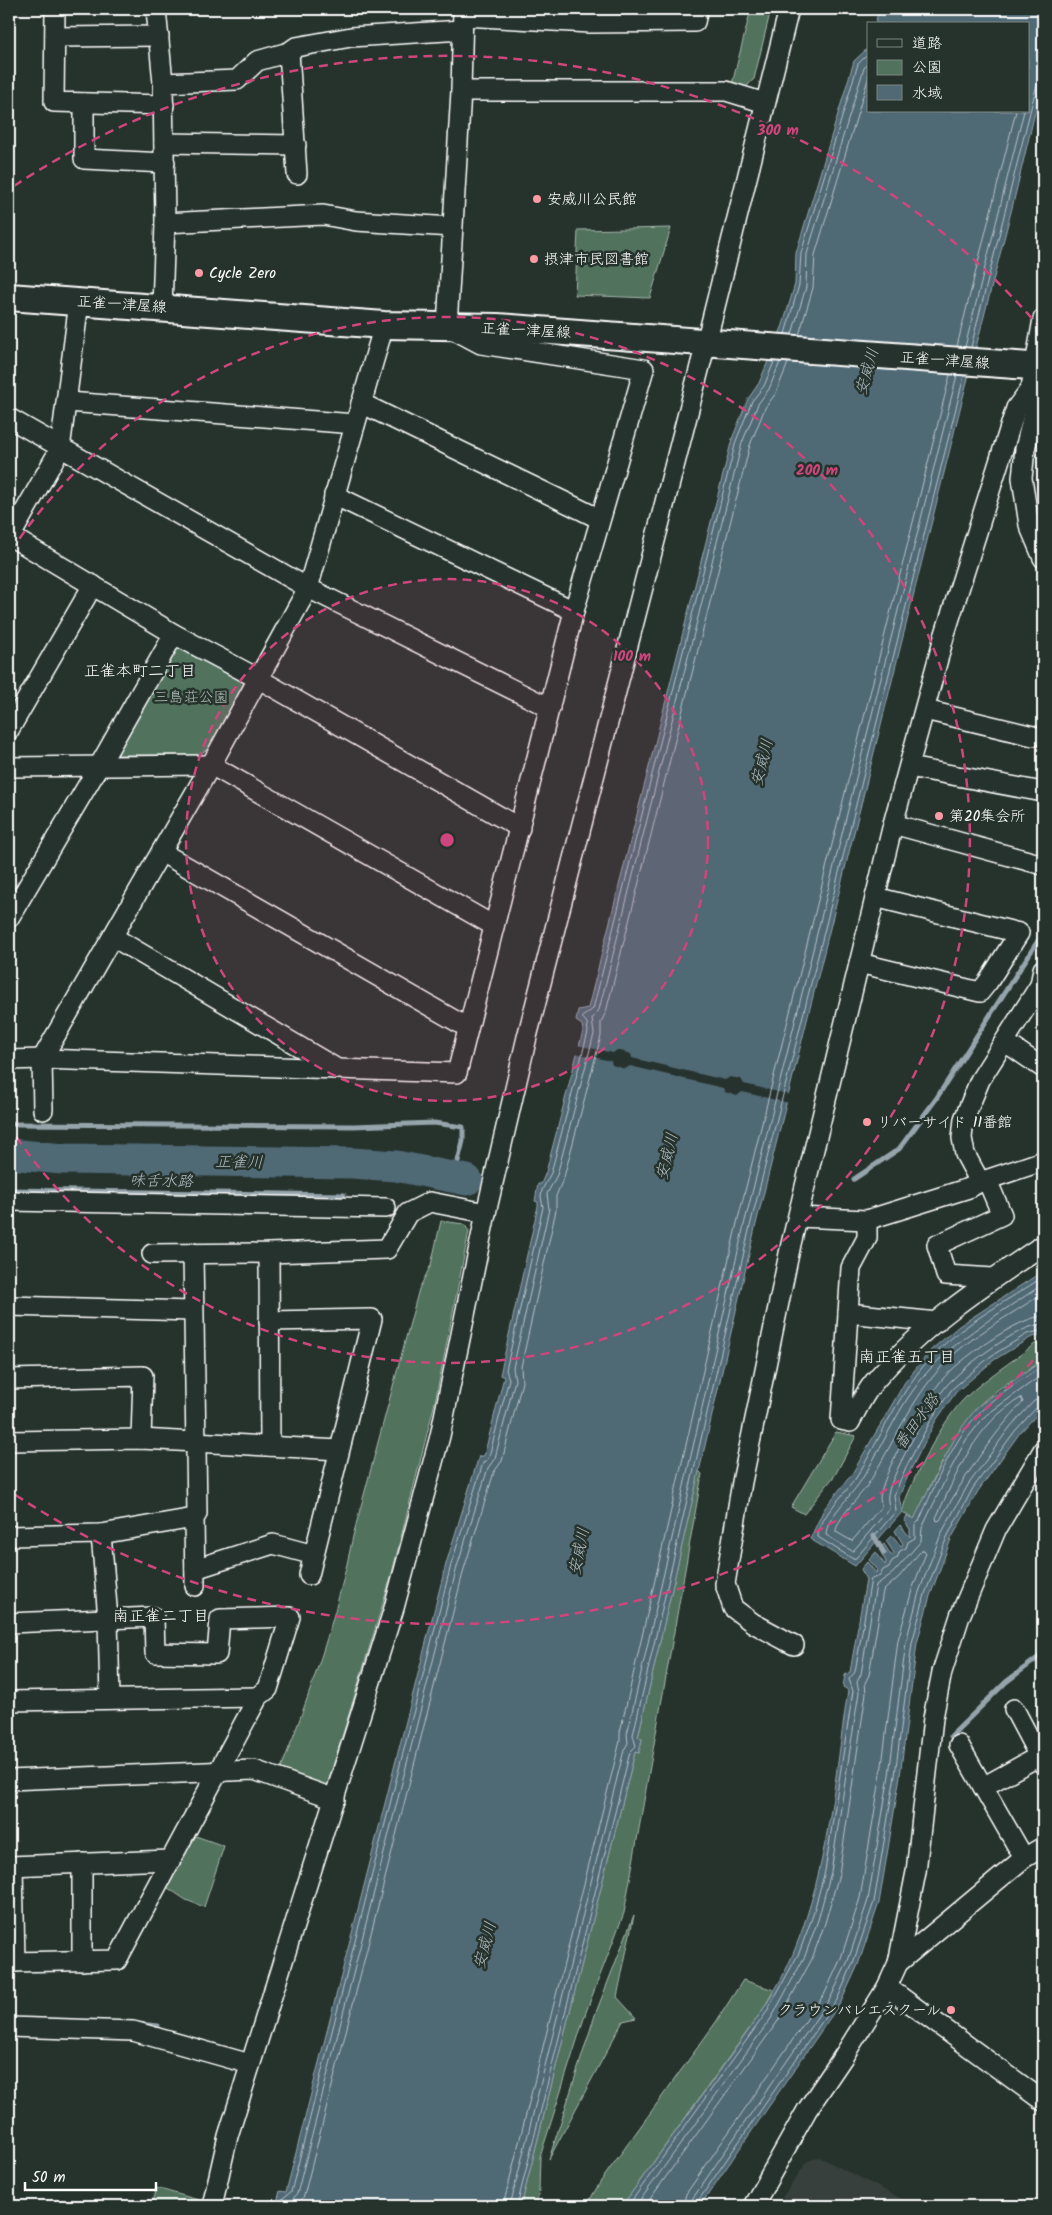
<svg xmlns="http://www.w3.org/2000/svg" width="1052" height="2215" font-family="Kalam,'Klee One',sans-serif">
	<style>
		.built { fill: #393f3c }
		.green { fill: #51725d; stroke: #a8b8ae }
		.water { fill: #506975; stroke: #96a5ac }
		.pier { fill: #26332d }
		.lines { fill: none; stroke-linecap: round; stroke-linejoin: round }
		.shore { stroke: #b9c3c8; stroke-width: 1 }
		.stream { stroke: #96a5ac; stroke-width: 5 }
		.river { stroke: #506975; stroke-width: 31 }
		.minor-casing { stroke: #fff; stroke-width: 22 }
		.secondary-casing { stroke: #fff; stroke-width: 30 }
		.minor { stroke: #26332d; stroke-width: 19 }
		.secondary { stroke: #26332d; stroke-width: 26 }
		.ring { fill: none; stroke: #ce467c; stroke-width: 2.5; stroke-dasharray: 9 6 }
		.poi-dot { fill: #ff9aa2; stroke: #26332d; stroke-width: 2 }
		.labels { text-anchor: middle; stroke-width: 5; stroke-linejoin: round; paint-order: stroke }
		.poi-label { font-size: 15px; fill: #fff; stroke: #26332d; text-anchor: start }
		.street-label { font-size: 15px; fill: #fff; stroke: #26332d }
		.park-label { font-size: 15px; fill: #b1c0b6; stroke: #26332d }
		.water-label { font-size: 16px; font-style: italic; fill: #b0bcc1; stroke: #26332d }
		.neighbourhood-label { font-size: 16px; fill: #fff; stroke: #26332d }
		.centre { fill: #ce467c; stroke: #26332d; stroke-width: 2.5 }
		.ring-label { font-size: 15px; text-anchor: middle; font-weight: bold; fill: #ce467c; stroke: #26332d; stroke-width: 5; stroke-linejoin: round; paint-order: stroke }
	</style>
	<rect width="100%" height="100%" fill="#26332d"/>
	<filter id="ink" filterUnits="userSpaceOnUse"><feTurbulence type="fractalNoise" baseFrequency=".02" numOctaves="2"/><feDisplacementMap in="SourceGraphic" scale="10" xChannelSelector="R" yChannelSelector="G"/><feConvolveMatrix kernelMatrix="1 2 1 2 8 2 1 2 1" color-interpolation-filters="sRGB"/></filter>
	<g filter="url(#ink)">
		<!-- built -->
		<polygon class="built" points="819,2157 916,2206 776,2206 808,2161"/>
		<!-- green -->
		<g class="green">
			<polygon points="751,9 771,9 754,79 745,88 732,84"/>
			<polygon points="671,228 650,298 575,295 578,230"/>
			<polygon points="176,642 244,677 245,685 208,749 198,755 117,755 114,750"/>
			<path d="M441 1221 464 1224 469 1231 435 1402 391 1577 327 1786 280 1771C310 1695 337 1616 353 1536L419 1289 431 1265Z"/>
			<path d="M1043 1341 1042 1361C1024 1373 990 1392 976 1409 950 1442 932 1482 914 1520L902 1512C909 1483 944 1418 965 1398 983 1380 1014 1360 1035 1344Z"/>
			<polygon points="836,1432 856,1436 835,1475 804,1514 791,1507"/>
			<polygon points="699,1471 702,1474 624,1913 586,2012 540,2157 539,2190 536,2206 521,2206 635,1752 639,1753 642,1739 638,1737"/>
			<polygon points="190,1834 224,1846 204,1907 186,1900 165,1886"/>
			<polygon points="634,1915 617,1997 636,2018 623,2021 549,2159 595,2015"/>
			<polygon points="743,1980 774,1990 762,2011 622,2206 586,2206 601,2181 716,2022"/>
			<polygon points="156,2188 202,2201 201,2206 151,2206"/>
		</g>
		<!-- water -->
		<g class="water">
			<polygon points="879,9 1043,9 1043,79 1013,204 960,409 755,1228 638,1737 642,1739 639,1753 635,1752 521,2206 276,2206 280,2191 286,2192 446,1564 479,1456 484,1456 504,1377 500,1375 538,1206 538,1202 535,1201 538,1184 541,1184 546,1172 583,1031 582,1025 576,1021 578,1010 588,1008 732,439 748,399 759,383 783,325 795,284 796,253 854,61 868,48 868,111 1028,111 1028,24 875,24"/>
			<polygon points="1043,1271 1043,1334 1030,1338 994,1360 956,1392 935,1422 911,1469 899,1497 902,1512 855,1566 810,1539 824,1509 852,1474 905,1382 931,1350 959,1326"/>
			<path d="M1043 1360V1408L1019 1434 978 1491 951 1539 930 1596 917 1643 900 1776 879 1903 858 1965 841 2002 700 2206H622C656 2159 690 2112 724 2065 750 2028 779 1991 795 1949 828 1867 835 1777 848 1690L843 1687 845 1675 850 1672 866 1580 861 1569 867 1562 876 1573 877 1569 869 1560 876 1552 885 1565 886 1562 879 1549 884 1544 891 1555H893L894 1553 886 1541 892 1535 901 1546 903 1544 895 1531 900 1525 910 1537V1529L904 1521 907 1516 914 1519 957 1434 977 1407Z"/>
		</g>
		<!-- pier -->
		<polygon class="pier" points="577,1045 613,1053 617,1050 631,1054 632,1058 725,1080 730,1077 741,1079 744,1084 791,1095 789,1103 742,1092 737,1096 725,1092 723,1088 630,1066 625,1069 612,1065 611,1061 575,1053"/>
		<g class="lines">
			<!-- shore -->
			<g class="shore">
				<polyline points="785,334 799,285 801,253 858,64 868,54"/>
				<polyline points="792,334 806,287 807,254 864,68 868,63"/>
				<polyline points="799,335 813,288 815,255 868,79"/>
				<polyline points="957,346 1016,111"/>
				<polyline points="965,347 1024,111"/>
				<polyline points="971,347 1036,88 1039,84 1043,84"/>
				<path d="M1043 1277C1007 1301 966 1322 935 1353 900 1389 882 1436 856 1478 845 1494 818 1518 818 1537L853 1559 856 1558 896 1511 894 1495 906 1467 931 1420 952 1389 991 1356 1027 1334 1043 1330"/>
				<path d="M1043 1284C997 1316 947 1342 914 1389 893 1418 880 1452 860 1482 851 1496 826 1518 826 1535L852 1551 854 1550 889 1509C889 1505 887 1499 888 1494 893 1471 932 1402 948 1384 966 1365 1018 1325 1043 1324"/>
				<path d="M1043 1293C1010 1316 971 1335 944 1364 910 1400 893 1445 867 1486 859 1497 835 1521 836 1532L852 1541 881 1507C881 1503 879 1497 881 1492 888 1463 922 1405 941 1381 957 1361 1018 1317 1043 1316"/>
				<path d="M1021 1398 1023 1402C990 1438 964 1477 940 1520L937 1521 936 1518C957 1473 976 1423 1021 1398Z"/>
				<polyline points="281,2206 283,2198 291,2192 451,1565 483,1463 489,1457 509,1379 506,1370 543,1207 541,1197 542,1190 551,1173 588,1032 587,1023 582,1017 593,1009 736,441 752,401 764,386 774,362"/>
				<polyline points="287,2206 297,2194 457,1567 488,1468 495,1458 515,1380 513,1368 549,1209 547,1194 557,1175 594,1034 592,1019 599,1010 742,443 758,404 769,389 780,362"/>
				<polyline points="297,2206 304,2196 464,1569 494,1472 502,1461 522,1382 521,1367 556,1210 556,1196 564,1177 601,1036 601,1022 606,1012 750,445 765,408 776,393 788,363"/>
				<polyline points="503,2206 620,1741 620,1732 737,1223 950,375"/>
				<polyline points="510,2206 624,1750 628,1743 627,1734 744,1225 957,375"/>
				<polyline points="517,2206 630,1752 636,1746 633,1735 750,1226 964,376"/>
				<path d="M628 2206 766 2013 799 1953 812 1918 825 1871 853 1691 849 1679 855 1672 871 1579 880 1576 883 1570 889 1567 892 1561 897 1558 900 1551 906 1548 908 1542 915 1538V1525L919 1521C936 1484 952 1440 981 1411 998 1393 1022 1380 1043 1366"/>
				<polyline points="636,2206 772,2017 805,1956 818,1920 831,1872 859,1692 857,1682 861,1674 876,1585 893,1573 921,1541 922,1528 949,1472 966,1440 985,1416 1043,1374"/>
				<polyline points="645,2206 778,2021 812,1959 825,1923 839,1874 866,1693 865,1683 869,1675 883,1591 899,1577 920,1552 924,1550 926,1553 912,1590 898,1640 881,1773 860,1898 841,1958 825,1993 686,2194 683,2206"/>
				<polyline points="690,2206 693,2198 831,1997 848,1961 868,1900 889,1775 906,1642 919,1592 941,1534 968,1485 1010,1427 1034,1401 1043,1398"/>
				<polyline points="697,2206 698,2201 837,2000 853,1963 874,1902 895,1775 912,1643 925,1594 947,1537 973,1488 1015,1431 1038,1406 1043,1405"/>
			</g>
			<!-- stream -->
			<g class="stream">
				<polyline points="9,1124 354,1126 434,1123 463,1127 463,1141 454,1177"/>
				<polyline points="854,1179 899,1149 936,1099 1043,933"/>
				<polyline points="9,1190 344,1195"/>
				<polyline points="874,1536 884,1553"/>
				<polyline points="951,1736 1006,1682 1043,1654"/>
				<polyline points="139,2024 158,2026"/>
			</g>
			<!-- river -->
			<polyline class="river" points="9,1154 63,1159 352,1163 396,1166 467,1180"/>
			<!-- minor casing -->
			<g class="minor-casing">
				<g id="minor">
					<polyline points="55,9 54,102 164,105"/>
					<polyline points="156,9 163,83 165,223 162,307"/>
					<polyline points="464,16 590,23 695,22 698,9"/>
					<polyline points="55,37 159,36"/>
					<polyline points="289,52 297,174"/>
					<polyline points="163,83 237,80 257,61 289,52 296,47 351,37 462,30"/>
					<polyline points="461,91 726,91 765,103"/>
					<polyline points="84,103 84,159 165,163"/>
					<polyline points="164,143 296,145"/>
					<polyline points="165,223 323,215 356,221 452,227"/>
					<polyline points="1031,388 1035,407 1025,449 1022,478 1029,525 1043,558"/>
					<polyline points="68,402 355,424"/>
					<polyline points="361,403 600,519"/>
					<polyline points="9,418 308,588 550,708"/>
					<polyline points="334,495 574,611"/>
					<polyline points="10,536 174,634 259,679 520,828"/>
					<polyline points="9,539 60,449 79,302"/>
					<polyline points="925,710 1033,736"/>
					<polyline points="9,730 93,585"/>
					<polyline points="9,767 211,765 494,926"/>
					<polyline points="909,767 1043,792"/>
					<polyline points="893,824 1043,865"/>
					<polyline points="161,852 468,1028"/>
					<polyline points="9,918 99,766 174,634"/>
					<polyline points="113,937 334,1067"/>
					<polyline points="859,963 980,992 988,982 1019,933 875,897"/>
					<polyline points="1005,1042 1043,1068"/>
					<polyline points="9,1060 42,1059 457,1073 574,611 644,369 481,344 447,326 461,91 463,9"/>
					<polyline points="43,1110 42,1059 211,765 308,588 384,325"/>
					<polyline points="987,1180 1002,1215 937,1245 946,1275 993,1278"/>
					<polyline points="980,1182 965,1154 962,1138 964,1119 980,1080 1040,985 1043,969"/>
					<polyline points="9,1201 386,1208"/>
					<polyline points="798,1217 867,1220 969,1188 980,1182 1043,1161"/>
					<path d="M867 1220V1238L851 1268 841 1420 850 1422C857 1409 864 1394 874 1382 920 1327 983 1285 1043 1245"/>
					<polyline points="193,1253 197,1514 194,1518 195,1586"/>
					<polyline points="269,1253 270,1446"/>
					<polyline points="152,1254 269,1253 387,1249 408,1213 430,1202 486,1213"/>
					<polyline points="9,1306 192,1311"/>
					<polyline points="848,1313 937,1322"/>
					<polyline points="269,1321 372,1319 309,1575"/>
					<polyline points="9,1379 143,1376 141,1439"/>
					<polyline points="9,1441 141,1439 339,1450"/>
					<polyline points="101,1534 108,1619 110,1699"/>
					<polyline points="9,1536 101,1534 194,1518"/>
					<polyline points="195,1569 273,1544 314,1555"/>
					<polyline points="9,1623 154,1617 155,1653 217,1654 220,1619 290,1617 268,1689 258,1697 117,1960 9,1962"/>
					<polyline points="794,1645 753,1623 733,1608 725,1584 742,1482 791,1244 893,824 944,637 1016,408 1031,388 1043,319"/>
					<polyline points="9,1701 258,1697"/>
					<polyline points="1014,1709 1043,1764"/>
					<polyline points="959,1745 1024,1858"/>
					<polyline points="9,1780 254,1770 335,1799"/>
					<polyline points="983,1787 1039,1756"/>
					<polyline points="9,1866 170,1860"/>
					<polyline points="13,1866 15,1962"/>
					<polyline points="82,1961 82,1863"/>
					<polyline points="898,1963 1024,1858 1043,1847"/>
					<polyline points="887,1987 1043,2101"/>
					<polyline points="9,2027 133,2031 250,2064"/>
					<polyline points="212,2206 228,2136 394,1608 440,1436 486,1213 527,1037 706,343 789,9"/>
					<polyline points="753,2206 807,2110 843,2057 887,1987 898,1963 916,1872 933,1718 942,1672 960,1616 996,1530 1043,1450"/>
				</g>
			</g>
			<!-- secondary casing -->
			<g class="secondary-casing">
				<polyline id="secondary" points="9,297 384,325 497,327 1043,367"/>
			</g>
			<!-- minor -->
			<use href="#minor" class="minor"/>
			<!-- secondary -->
			<use href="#secondary" class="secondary"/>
		</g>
	</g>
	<!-- distance rings -->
	<circle cx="447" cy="840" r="261" fill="#ce467c" fill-opacity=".12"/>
	<g class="ring">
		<circle cx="447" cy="840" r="261"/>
		<path d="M11 551A523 523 0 1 1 11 1129"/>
		<path d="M1043 1349A784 784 0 0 1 14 1494M14 186A784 784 0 0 1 1043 331"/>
	</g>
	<!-- markers -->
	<g class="poi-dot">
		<circle cx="537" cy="199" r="5"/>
		<circle cx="534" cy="259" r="5"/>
		<circle cx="199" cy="273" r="5"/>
		<circle cx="939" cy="816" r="5"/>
		<circle cx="867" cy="1122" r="5"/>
		<circle cx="951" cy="2010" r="5"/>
	</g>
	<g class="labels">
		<!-- poi labels -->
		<g class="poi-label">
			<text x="547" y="204">安威川公民館</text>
			<text x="544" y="264">摂津市民図書館</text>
			<text x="209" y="278">Cycle Zero</text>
			<text x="949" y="821">第20集会所</text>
			<text x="877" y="1127">リバーサイド 11番館</text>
			<text x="941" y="2015" text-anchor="end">クラウンバレエスクール</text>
		</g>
		<!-- street labels -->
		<g class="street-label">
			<text transform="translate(122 304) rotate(4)" y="5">正雀一津屋線</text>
			<text transform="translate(526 330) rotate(3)" y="5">正雀一津屋線</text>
			<text transform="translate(945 360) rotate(4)" y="5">正雀一津屋線</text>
		</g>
		<!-- park labels -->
		<g class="park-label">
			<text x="191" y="702">三島荘公園</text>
		</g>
		<!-- water labels -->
		<g class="water-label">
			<text transform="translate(866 371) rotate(-74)" y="6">安威川</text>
			<text transform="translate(761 762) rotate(-76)" y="6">安威川</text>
			<text transform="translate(666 1156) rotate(-76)" y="6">安威川</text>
			<text transform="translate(239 1161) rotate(1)" y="6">正雀川</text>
			<text transform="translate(161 1180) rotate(1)" y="6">味舌水路</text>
			<text transform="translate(916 1421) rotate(-54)" y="6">番田水路</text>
			<text transform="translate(578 1551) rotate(-78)" y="6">安威川</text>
			<text transform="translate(484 1945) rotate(-75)" y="6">安威川</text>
		</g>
		<!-- neighbourhood labels -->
		<g class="neighbourhood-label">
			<text x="140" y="676">正雀本町二丁目</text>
			<text x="907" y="1362">南正雀五丁目</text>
			<text x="161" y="1621">南正雀二丁目</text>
		</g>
	</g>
	<circle cx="447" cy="840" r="8" class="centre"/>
	<g class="ring-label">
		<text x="778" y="135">300 m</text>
		<text x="817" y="475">200 m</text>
		<text x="632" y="661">100 m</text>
	</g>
	<!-- margin -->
	<rect width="1052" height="2215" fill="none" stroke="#26332d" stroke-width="30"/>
	<rect x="15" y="15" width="1022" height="2185" fill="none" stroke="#fff" stroke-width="2" filter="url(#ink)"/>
	<!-- legend -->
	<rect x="867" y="22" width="162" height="90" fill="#26332d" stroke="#7d8581"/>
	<rect x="877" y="39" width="25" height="8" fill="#26332d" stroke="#7d8581"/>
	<text x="912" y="48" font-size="15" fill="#ffffff">道路</text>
	<rect x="877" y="60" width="25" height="15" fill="#51725d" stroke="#7d8581"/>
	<text x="912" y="72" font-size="15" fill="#ffffff">公園</text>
	<rect x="877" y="85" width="25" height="15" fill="#506975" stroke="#7d8581"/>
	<text x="912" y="98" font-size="15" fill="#ffffff">水域</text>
	<!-- scale -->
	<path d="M25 2182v8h131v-8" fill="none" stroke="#ffffff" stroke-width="2.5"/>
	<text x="32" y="2182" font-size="15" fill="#ffffff" stroke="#26332d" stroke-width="4" paint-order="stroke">50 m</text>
</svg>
